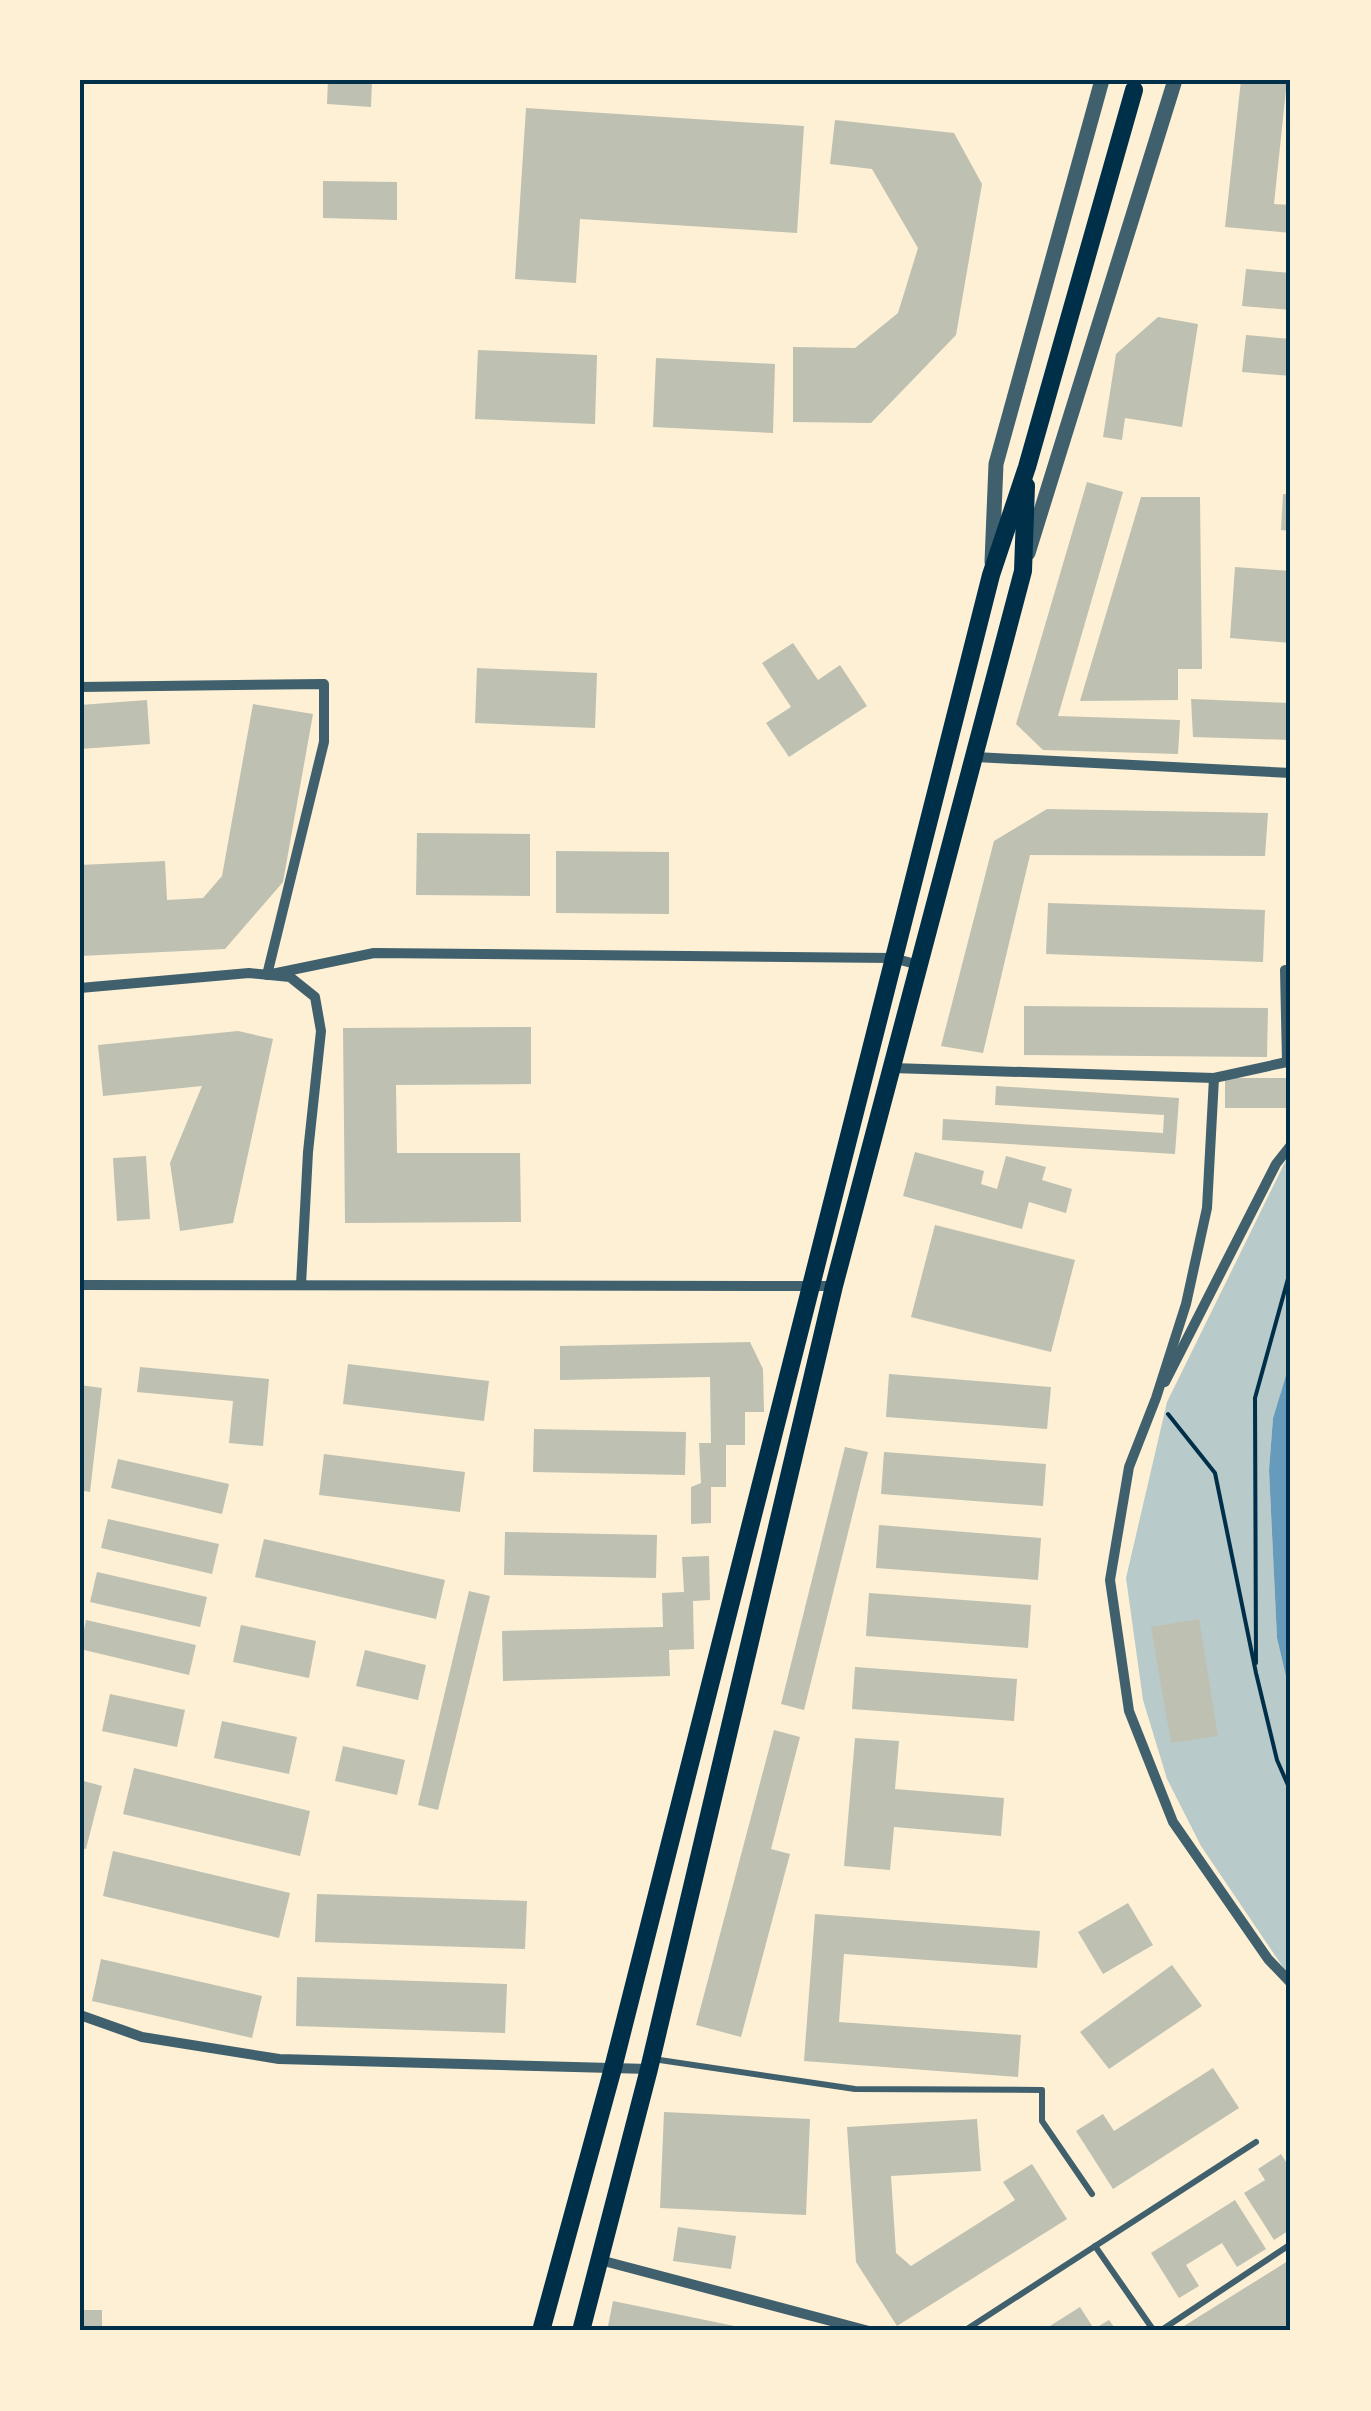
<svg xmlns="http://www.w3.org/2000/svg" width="1371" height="2411" font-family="Arial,sans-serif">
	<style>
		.green { fill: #b9caca }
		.water { fill: #669bbc }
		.building { fill: #bec0b2 }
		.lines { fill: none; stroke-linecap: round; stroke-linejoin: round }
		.path { stroke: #003049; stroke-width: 4 }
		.service { stroke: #3f606c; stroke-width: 6 }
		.minor { stroke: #3f606c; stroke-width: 10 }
		.tertiary { stroke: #3f606c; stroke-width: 15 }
		.secondary { stroke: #003049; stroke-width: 18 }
		.neatline { fill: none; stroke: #003049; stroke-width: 4 }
	</style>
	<rect width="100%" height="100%" fill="#fdf0d5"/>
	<!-- green -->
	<polygon class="green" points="1291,1150 1291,1359 1273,1418 1269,1470 1277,1638 1291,1698 1291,1979 1201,1846 1167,1779 1143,1700 1126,1578 1167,1402"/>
	<!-- water -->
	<polygon class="water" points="1291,1359 1291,1698 1277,1638 1269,1470 1273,1418"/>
	<!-- building -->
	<g class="building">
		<polygon points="328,80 372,80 371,107 327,104"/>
		<polygon points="1241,80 1287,80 1274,204 1291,205 1291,233 1225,227"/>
		<polygon points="526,108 804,126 797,233 580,219 576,283 515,279"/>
		<polygon points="835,120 954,133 982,184 956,335 871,423 793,422 793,347 855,348 898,313 918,248 872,169 830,164"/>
		<polygon points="323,181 397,182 397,220 323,218"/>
		<polygon points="1246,269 1291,273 1291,310 1242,306"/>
		<polygon points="1158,317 1198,324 1182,427 1125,418 1122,440 1103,437 1116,354"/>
		<polygon points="1246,335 1291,339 1291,376 1242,372"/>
		<polygon points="478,350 597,355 595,424 475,419"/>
		<polygon points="656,358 775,364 773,433 653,427"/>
		<polygon points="1087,482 1123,492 1058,716 1180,720 1178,754 1043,750 1016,724"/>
		<polygon points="1283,494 1291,494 1291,531 1281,530"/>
		<polygon points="1141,497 1200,497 1202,669 1178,669 1178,700 1080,701"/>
		<polygon points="1235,567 1291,571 1291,643 1230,638"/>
		<polygon points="793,643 818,680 840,665 867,706 789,757 766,723 791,707 762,663"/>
		<polygon points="477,668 597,673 595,728 475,723"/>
		<polygon points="1191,699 1291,703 1291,740 1193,737"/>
		<polygon points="147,700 150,744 80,749 80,705"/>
		<polygon points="253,704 313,714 283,882 225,949 80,956 80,865 165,861 167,900 203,898 222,876"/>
		<polygon points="1047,809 1268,813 1265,856 1030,855 983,1053 941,1046 994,841"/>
		<polygon points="417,833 530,834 530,896 416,895"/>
		<polygon points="556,851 669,852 669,914 556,913"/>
		<polygon points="1048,903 1265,910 1263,962 1046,954"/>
		<polygon points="1024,1006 1268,1008 1267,1057 1024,1055"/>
		<polygon points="531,1027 531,1084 396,1085 397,1153 520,1153 521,1222 345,1223 343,1028"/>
		<polygon points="238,1031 273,1039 233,1223 180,1231 170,1163 202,1086 103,1096 98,1045"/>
		<rect x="1225" y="1078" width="66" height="30"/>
		<polygon points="996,1086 1179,1098 1175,1154 942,1140 943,1119 1163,1133 1164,1115 995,1105"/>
		<polygon points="915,1152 984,1171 981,1184 997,1189 1006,1156 1046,1167 1042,1180 1072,1189 1066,1213 1029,1202 1022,1229 903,1196"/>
		<polygon points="146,1156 150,1219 117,1221 113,1158"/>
		<polygon points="935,1225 1075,1260 1051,1352 911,1317"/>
		<polygon points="750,1342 763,1369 764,1412 745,1412 745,1445 726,1445 726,1487 711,1487 711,1523 691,1524 691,1487 701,1483 699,1443 711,1443 710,1377 560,1380 560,1346"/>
		<polygon points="348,1364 489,1381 484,1421 343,1404"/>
		<polygon points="140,1367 269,1379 263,1446 229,1443 233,1401 137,1392"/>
		<polygon points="889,1374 1051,1387 1047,1429 886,1417"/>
		<polygon points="80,1385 102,1388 90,1492 80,1490"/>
		<polygon points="534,1429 686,1432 685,1475 533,1472"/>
		<polygon points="845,1447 868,1452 804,1710 781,1704"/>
		<polygon points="884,1452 1046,1464 1043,1506 881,1494"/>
		<polygon points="324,1454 465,1472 460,1512 319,1495"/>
		<polygon points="118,1459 229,1484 222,1514 111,1488"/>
		<polygon points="108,1519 219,1544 212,1574 101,1548"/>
		<polygon points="879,1525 1041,1538 1038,1580 876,1568"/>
		<polygon points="505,1532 657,1535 656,1578 504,1575"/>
		<polygon points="264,1539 445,1580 436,1619 255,1577"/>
		<polygon points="709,1556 710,1600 693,1601 694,1649 669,1650 670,1676 503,1681 502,1631 663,1627 662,1593 684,1592 682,1557"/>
		<polygon points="97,1572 207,1597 200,1627 90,1602"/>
		<polygon points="469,1591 490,1596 438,1810 418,1805"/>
		<polygon points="869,1593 1031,1605 1028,1648 866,1636"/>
		<polygon points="1199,1619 1218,1736 1171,1743 1151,1627"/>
		<polygon points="86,1620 196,1645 189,1675 80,1649"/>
		<polygon points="241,1625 316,1641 309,1678 233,1662"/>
		<polygon points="365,1650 426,1665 418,1700 356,1686"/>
		<polygon points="855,1667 1017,1679 1014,1721 852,1709"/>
		<polygon points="110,1694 185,1710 177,1747 102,1731"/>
		<polygon points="222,1721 297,1737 289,1774 214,1758"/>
		<polygon points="774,1730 800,1737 771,1849 790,1854 741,2037 696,2025"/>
		<polygon points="855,1738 899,1741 895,1789 1004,1798 1001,1836 894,1827 890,1870 844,1866"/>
		<polygon points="343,1746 405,1760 397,1795 335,1781"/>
		<polygon points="134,1768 310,1811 300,1856 123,1814"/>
		<polygon points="80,1780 102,1786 86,1849 80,1848"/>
		<polygon points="113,1851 290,1893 279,1938 103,1896"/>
		<polygon points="317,1894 527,1901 525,1949 315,1942"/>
		<polygon points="1128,1903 1153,1945 1103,1974 1078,1932"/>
		<polygon points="815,1914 1040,1931 1037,1968 844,1954 839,2022 1021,2035 1018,2077 804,2061"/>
		<polygon points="101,1959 262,1996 252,2038 92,2001"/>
		<polygon points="1172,1965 1202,2006 1109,2069 1080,2032"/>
		<polygon points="297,1977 507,1984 505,2033 296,2026"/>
		<polygon points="1213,2068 1239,2108 1113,2189 1076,2131 1103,2114 1114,2131"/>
		<polygon points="664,2112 810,2119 806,2215 660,2208"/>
		<polygon points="977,2119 981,2171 891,2176 896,2253 911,2266 1015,2200 1003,2182 1032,2164 1067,2219 897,2326 856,2262 847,2127"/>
		<polygon points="1281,2154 1291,2170 1291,2229 1274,2240 1244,2193 1265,2180 1258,2169"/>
		<polygon points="1235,2200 1266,2249 1237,2267 1222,2243 1186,2265 1199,2286 1179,2298 1151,2253"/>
		<polygon points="678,2227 736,2236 731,2269 673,2261"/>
		<polygon points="1291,2259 1291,2324 1280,2331 1187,2331 1184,2326"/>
		<polygon points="613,2301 749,2329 749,2331 607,2331"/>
		<polygon points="1080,2307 1094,2329 1109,2320 1117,2331 1042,2331"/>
		<rect x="80" y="2310" width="22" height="21"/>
	</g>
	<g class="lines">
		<!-- path -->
		<g class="path">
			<polyline points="1168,1414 1215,1473 1256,1673 1277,1760 1291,1792"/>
			<polyline points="1256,1663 1255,1398 1291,1268"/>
		</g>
		<!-- service -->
		<g class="service">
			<polyline points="653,2059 855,2089 1042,2090 1042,2121 1092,2194"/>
			<polyline points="1095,2246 1154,2331"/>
			<polyline points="964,2331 1256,2142"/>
			<polyline points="1160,2331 1291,2244"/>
		</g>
		<!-- minor -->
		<g class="minor">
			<polyline points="80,687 324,684 324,742 267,975 374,953 893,958 919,965"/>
			<polyline points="975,757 1291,773"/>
			<polyline points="80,988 249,973 290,977 315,997 321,1031 308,1152 301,1285"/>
			<polyline points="892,1068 1214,1078 1287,1062 1285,970"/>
			<polyline points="1214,1078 1207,1208 1186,1304 1156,1398 1129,1467 1110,1580 1129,1711 1173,1822 1268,1959 1291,1983"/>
			<polyline points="80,1285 834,1286"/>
			<polyline points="1165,1382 1276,1164 1291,1145"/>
			<polyline points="80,2015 142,2037 279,2059 649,2069"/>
			<polyline points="600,2260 869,2331"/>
		</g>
		<!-- tertiary -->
		<g class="tertiary">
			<polyline points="1028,553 1175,80"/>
			<polyline points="992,562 996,464 1102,80"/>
		</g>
		<!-- secondary -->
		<g class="secondary">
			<polyline points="541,2331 613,2068 991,575 1027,467 1134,90"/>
			<polyline points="581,2331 649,2069 834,1286 1023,571 1026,486"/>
		</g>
	</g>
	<!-- border -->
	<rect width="1371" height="2411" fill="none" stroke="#fdf0d5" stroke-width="165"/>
	<rect x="82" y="82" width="1206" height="2246" class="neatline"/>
</svg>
